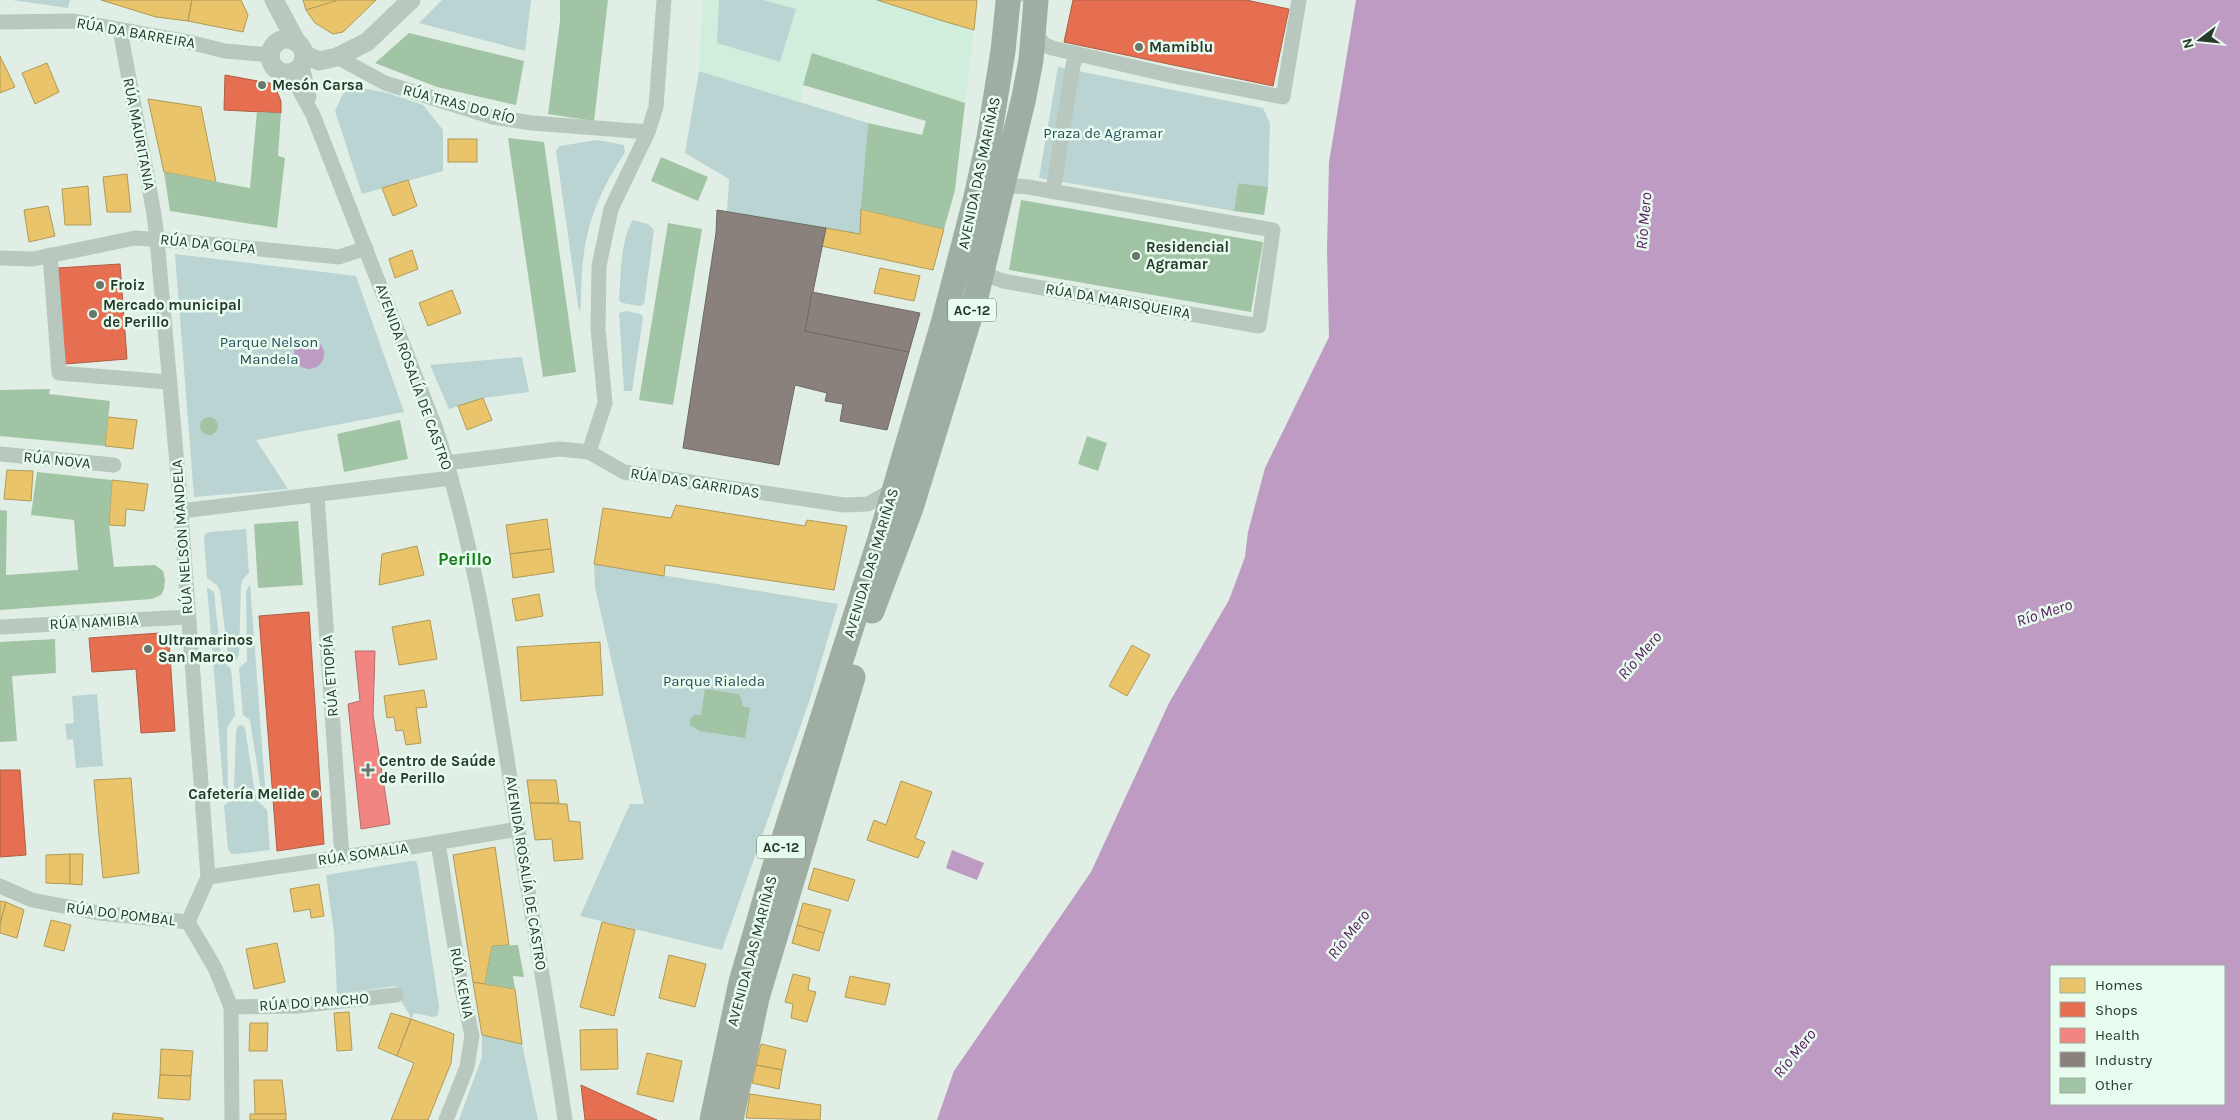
<svg xmlns="http://www.w3.org/2000/svg" width="2240" height="1120" font-family="Karla,sans-serif">
	<style>
		.green { fill: #b9d4d3 }
		.plaza { fill: #cfeedb }
		.water { fill: #bd9bc3; fill-rule: evenodd }
		.homes { fill: #e9c46a; stroke: #af9a57 }
		.shops { fill: #e76f51; stroke: #ad5f45 }
		.health { fill: #f28482; stroke: #b56e68 }
		.industry { fill: #8a817c; stroke: #6c6b63 }
		.building { fill: #a1c4a5 }
		.lines { fill: none; stroke-linecap: round; stroke-linejoin: round }
		.trunk-tunnel { stroke: #bccac0; stroke-width: 25; stroke-dasharray: 25 12; stroke-linecap: butt }
		.minor { stroke: #b9c8be; stroke-width: 15 }
		.tertiary { stroke: #b9c8be; stroke-width: 19 }
		.trunk { stroke: #a0ada3; stroke-width: 25 }
		.poi-dot { fill: #68786b; stroke: #e8fbef; stroke-width: 2 }
		.labels { text-anchor: middle; stroke-width: 5; stroke-linejoin: round; paint-order: stroke }
		.shield { fill: #e8fbef; stroke: #617365; stroke-width: 1 }
		.shield-label { font-size: 14px; font-weight: bold; fill: #27392a }
		.street-label { font-size: 15px; fill: #27392a; stroke: #e8fbef }
		.poi-label { font-size: 15px; font-weight: bold; fill: #27392a; stroke: #e8fbef; text-anchor: start }
		.park-label { font-size: 15px; fill: #28505a; stroke: #e8fbef }
		.water-label { font-size: 16px; font-style: italic; fill: #58185f; stroke: #e8fbef }
		.quarter-label { font-size: 18px; font-weight: bold; fill: #177e1e; stroke: #e8fbef }
	</style>
	<rect width="100%" height="100%" fill="#e1eee5"/>
	<!-- green -->
	<g class="green">
		<polygon points="12,0 70,0 68,8"/>
		<polygon points="442,0 531,0 525,51 419,23"/>
		<polygon points="719,0 764,0 797,9 780,62 716,43"/>
		<polygon points="1058,67 1263,108 1270,123 1268,187 1238,183 1234,211 1039,178"/>
		<polygon points="699,71 868,123 860,234 727,212 729,179 685,153"/>
		<polygon points="352,86 388,93 423,105 443,130 443,171 362,194 335,111 343,94"/>
		<path d="M597 140 624 145 625 152C590 207 581 240 581 305L579 312 556 151 560 146Z"/>
		<path d="M633 220 648 224 654 230 644 304 640 306 622 303 619 300C621 277 620 240 633 220Z"/>
		<polygon points="175,254 356,276 404,412 256,440 288,489 194,497"/>
		<polygon points="626,311 640,314 643,317 632,391 624,391 619,313"/>
		<polygon points="522,357 529,392 483,398 449,409 430,365"/>
		<polygon points="246,529 249,573 243,579 241,585 239,655 236,660 232,660 228,655 220,591 217,585 207,578 204,539 205,534 210,532"/>
		<polygon points="594,564 838,604 810,699 722,950 580,916 630,804 644,804 595,587"/>
		<polygon points="250,584 266,799 261,791 250,720 243,715 239,668 247,661 246,591"/>
		<polygon points="207,587 214,592 221,659 231,669 235,715 227,728 228,789 224,795"/>
		<polygon points="97,694 103,766 76,768 73,739 67,740 65,724 74,723 72,696"/>
		<polygon points="242,725 245,728 255,794 259,802 267,810 270,850 236,854 231,854 228,849 224,806 233,798 234,791 236,731 238,726"/>
		<path d="M411 861H416L418 867 439 1006 438 1015 433 1017 414 1013 411 1019C407 1007 397 999 396 986L337 994 334 933 326 875Z"/>
		<polygon points="482,1035 522,1044 538,1120 459,1120 482,1057"/>
	</g>
	<!-- plaza -->
	<polygon class="plaza" points="703,0 719,0 717,43 780,62 796,9 764,0 877,0 974,30 965,103 812,53 800,102 699,71"/>
	<!-- water -->
	<g class="water">
		<path d="M1356 0H2240V1120H937L954 1071 1091 872 1169 703 1229 600 1245 557 1248 532 1265 468 1329 337 1327 250 1329 162ZM2051 966H2224V1104H2051Z"/>
		<circle cx="309" cy="354" r="15"/>
		<polygon points="952,850 984,863 977,880 946,868"/>
	</g>
	<!-- homes -->
	<g class="homes">
		<polygon points="101,0 192,0 188,21 156,17"/>
		<polygon points="192,0 241,0 248,15 243,32 188,21"/>
		<polygon points="303,0 335,0 336,2 306,10"/>
		<polygon points="338,0 376,0 343,32 333,34 315,23 306,10"/>
		<polygon points="877,0 977,0 974,30 943,21"/>
		<polygon points="0,56 15,87 0,93"/>
		<polygon points="47,63 59,92 35,104 22,73"/>
		<polygon points="148,99 201,107 216,182 164,172"/>
		<rect x="448" y="139" width="29" height="23"/>
		<polygon points="127,174 131,212 107,212 103,177"/>
		<polygon points="408,180 417,206 393,216 382,188"/>
		<polygon points="88,186 91,225 65,225 62,189"/>
		<polygon points="48,206 55,236 29,242 24,210"/>
		<polygon points="861,209 944,229 933,270 821,246 826,228 860,234"/>
		<polygon points="412,250 418,269 395,278 389,259"/>
		<polygon points="880,268 920,276 914,301 874,293"/>
		<polygon points="452,290 461,313 428,326 419,303"/>
		<polygon points="483,398 492,420 467,430 458,406"/>
		<polygon points="108,417 137,420 133,449 105,446"/>
		<polygon points="7,470 33,471 31,501 4,499"/>
		<polygon points="112,480 148,484 144,511 126,509 125,526 109,525"/>
		<polygon points="676,505 805,526 807,520 847,526 834,590 665,565 664,576 594,564 603,508 671,518"/>
		<polygon points="547,519 551,549 510,554 506,525"/>
		<polygon points="417,546 424,575 379,585 382,554"/>
		<polygon points="551,549 554,572 513,578 510,554"/>
		<polygon points="539,594 543,616 516,621 512,599"/>
		<polygon points="430,620 437,659 399,665 392,627"/>
		<polygon points="600,642 603,695 521,701 517,647"/>
		<polygon points="1132,645 1150,655 1127,696 1109,686"/>
		<polygon points="424,690 427,707 416,708 421,743 406,745 403,730 396,731 394,717 387,718 384,696"/>
		<polygon points="131,778 139,873 103,878 94,780"/>
		<polygon points="527,780 556,780 559,803 530,803"/>
		<polygon points="901,781 932,792 915,838 925,842 918,858 867,840 874,820 886,825"/>
		<polygon points="530,803 567,804 569,821 580,822 583,859 554,861 552,839 535,840"/>
		<polygon points="495,847 509,945 492,946 485,984 473,982 453,855"/>
		<polygon points="70,854 70,884 46,883 46,855"/>
		<polygon points="70,854 83,854 82,885 70,884"/>
		<polygon points="814,868 855,880 848,901 808,889"/>
		<polygon points="319,884 324,916 311,918 310,909 294,912 290,889"/>
		<polygon points="0,901 6,902 0,924"/>
		<polygon points="6,902 24,910 17,938 0,933 0,924"/>
		<polygon points="803,903 831,910 824,933 797,925"/>
		<polygon points="51,920 71,925 64,951 44,946"/>
		<polygon points="602,922 635,930 614,1016 580,1007"/>
		<polygon points="797,925 824,933 819,951 792,943"/>
		<polygon points="277,943 285,982 254,989 246,949"/>
		<polygon points="669,955 706,964 695,1007 659,998"/>
		<polygon points="793,974 810,978 808,990 816,992 807,1022 791,1018 793,1004 785,1002"/>
		<polygon points="850,976 890,984 885,1005 845,997"/>
		<polygon points="473,982 515,989 522,1044 482,1035"/>
		<polygon points="349,1012 352,1050 337,1051 334,1013"/>
		<polygon points="391,1013 411,1019 397,1056 378,1048"/>
		<polygon points="411,1019 454,1034 451,1063 428,1120 391,1120 414,1063 397,1056"/>
		<polygon points="250,1023 268,1023 267,1051 249,1051"/>
		<polygon points="617,1029 618,1069 581,1070 580,1030"/>
		<polygon points="761,1044 786,1050 782,1070 756,1065"/>
		<polygon points="161,1049 193,1051 191,1076 160,1075"/>
		<polygon points="647,1053 682,1061 673,1102 637,1094"/>
		<polygon points="756,1065 782,1070 779,1089 752,1083"/>
		<polygon points="160,1075 191,1076 190,1100 158,1098"/>
		<polygon points="254,1080 282,1080 286,1114 255,1114"/>
		<polygon points="750,1094 821,1105 820,1120 746,1118"/>
		<polygon points="113,1113 163,1118 163,1120 112,1120"/>
		<rect x="250" y="1114" width="36" height="6"/>
	</g>
	<!-- shops -->
	<g class="shops">
		<polygon points="1073,0 1246,0 1289,9 1273,86 1064,42"/>
		<polygon points="225,75 274,84 281,101 281,113 224,110"/>
		<polygon points="120,264 127,359 65,364 58,268"/>
		<polygon points="309,612 324,844 277,851 259,616"/>
		<polygon points="160,633 169,640 175,731 141,733 136,669 92,672 89,638"/>
		<polygon points="0,770 20,770 26,855 0,857"/>
		<polygon points="581,1085 657,1120 585,1120"/>
	</g>
	<!-- health -->
	<polygon class="health" points="355,651 375,651 373,715 390,824 361,829 348,704 360,701"/>
	<!-- industry -->
	<g class="industry">
		<polygon points="717,210 826,228 805,331 909,352 887,430 840,421 843,404 825,401 827,393 795,385 779,465 683,448 716,233"/>
		<polygon points="812,292 920,313 909,352 805,331"/>
	</g>
	<!-- building -->
	<g class="building">
		<polygon points="560,0 608,0 594,121 548,114 560,21"/>
		<polygon points="409,33 524,61 516,105 437,87 375,63"/>
		<polygon points="812,53 965,103 955,190 944,229 861,209 868,123 922,135 926,121 803,85"/>
		<polygon points="257,112 281,113 278,156 285,158 277,228 170,211 164,172 250,188"/>
		<polygon points="508,138 544,142 576,372 543,377"/>
		<polygon points="661,157 708,177 698,201 651,181"/>
		<polygon points="1238,183 1268,187 1264,215 1234,211"/>
		<polygon points="1021,200 1263,242 1251,312 1009,270"/>
		<polygon points="668,223 702,229 673,405 639,400"/>
		<polygon points="50,389 49,394 110,401 105,446 0,436 0,390"/>
		<circle cx="209" cy="426" r="9"/>
		<polygon points="400,420 408,459 344,472 337,434"/>
		<polygon points="1087,436 1107,443 1098,471 1078,464"/>
		<polygon points="37,472 112,480 109,525 114,567 155,565 163,571 165,580 164,589 161,595 152,599 0,610 0,510 7,511 6,575 78,570 74,520 31,515"/>
		<polygon points="298,521 303,585 258,588 254,524"/>
		<polygon points="55,639 56,673 12,676 17,741 0,742 0,642"/>
		<polygon points="705,689 739,694 742,700 742,706 750,708 745,738 700,731 690,725 690,719 694,715 701,715"/>
		<polygon points="518,945 524,977 513,976 515,989 485,984 492,946"/>
	</g>
	<g class="lines">
		<!-- trunk-tunnel -->
		<polyline class="trunk-tunnel" points="1022,2 1022,0"/>
		<!-- minor -->
		<g class="minor">
			<polyline points="0,22 73,21 193,43 225,51 270,55"/>
			<polyline points="120,30 154,214 157,239 179,487 208,877 188,922"/>
			<polyline points="1034,33 1045,45 1052,48 1173,76 1283,97 1299,0"/>
			<polyline points="337,57 385,83 493,117 532,123 648,132"/>
			<polyline points="302,65 309,97"/>
			<path d="M290 73 313 115 436 429C476 550 494 677 514 803 530 908 550 1014 565 1120"/>
			<polyline points="1053,191 1073,65 1077,54"/>
			<polyline points="50,255 59,373 168,382"/>
			<polyline points="0,258 33,259 135,238 178,241 339,257 366,248"/>
			<polyline points="982,268 992,277 1003,281 1259,326 1273,230 1028,187 1017,186 1003,189"/>
			<polyline points="589,452 605,403 598,329 599,266 611,209 648,132 656,107 664,0"/>
			<polyline points="0,454 114,465"/>
			<polyline points="447,463 559,449 589,452 624,472 844,505 868,504 886,494"/>
			<polyline points="317,495 342,857"/>
			<polyline points="181,511 451,478"/>
			<polyline points="0,627 188,617"/>
			<polyline points="438,843 461,984 472,1036 467,1067 446,1120"/>
			<polyline points="208,877 417,846 518,829"/>
			<polyline points="0,886 32,900 99,913 188,922 215,968 231,1007 232,1120"/>
			<polyline points="231,1007 297,1006 396,995"/>
		</g>
		<!-- tertiary -->
		<g class="tertiary">
			<polyline points="274,0 297,43"/>
			<circle cx="287" cy="56" r="17"/>
			<polyline points="304,54 319,61 337,57 367,42 411,0"/>
		</g>
		<!-- trunk -->
		<g class="trunk">
			<polyline points="872,611 911,508 976,297 1024,97 1031,60 1036,0"/>
			<polyline points="712,1120 741,982 773,872 879,542 944,320 976,197 989,138 1003,51 1008,2"/>
			<polyline points="731,1120 757,998 853,677"/>
		</g>
	</g>
	<!-- markers -->
	<g class="poi-dot">
		<circle cx="1139" cy="47" r="5"/>
		<circle cx="262" cy="85" r="5"/>
		<circle cx="1136" cy="256" r="5"/>
		<circle cx="100" cy="285" r="5"/>
		<circle cx="93" cy="314" r="5"/>
		<circle cx="148" cy="649" r="5"/>
		<path d="M365.5 762.5h5v5h5v5h-5v5h-5v-5h-5v-5h5z"/>
		<circle cx="315" cy="794" r="5"/>
	</g>
	<g class="labels">
		<!-- shield labels -->
		<g class="shield">
			<rect x="948" y="298.5" width="48" height="23" rx="4"/>
			<rect x="757" y="835.5" width="48" height="23" rx="4"/>
		</g>
		<g class="shield-label">
			<text x="972" y="315">AC-12</text>
			<text x="781" y="852">AC-12</text>
		</g>
		<!-- street labels -->
		<g class="street-label">
			<text transform="translate(136 33) rotate(10)" y="5">RÚA DA BARREIRA</text>
			<text transform="translate(459 104) rotate(15)" y="5">RÚA TRAS DO RÍO</text>
			<text transform="translate(139 134) rotate(79)" y="5">RÚA MAURITANIA</text>
			<text transform="translate(979 173) rotate(-78)" y="5">AVENIDA DAS MARIÑAS</text>
			<text transform="translate(208 244) rotate(6)" y="5">RÚA DA GOLPA</text>
			<text transform="translate(1118 301) rotate(10)" y="5">RÚA DA MARISQUEIRA</text>
			<text transform="translate(414 377) rotate(70)" y="5">AVENIDA ROSALÍA DE CASTRO</text>
			<text transform="translate(57 460) rotate(6)" y="5">RÚA NOVA</text>
			<text transform="translate(695 483) rotate(9)" y="5">RÚA DAS GARRIDAS</text>
			<text transform="translate(182 537) rotate(-94)" y="5">RÚA NELSON MANDELA</text>
			<text transform="translate(871 563) rotate(-73)" y="5">AVENIDA DAS MARIÑAS</text>
			<text transform="translate(94 622) rotate(-3)" y="5">RÚA NAMIBIA</text>
			<text transform="translate(330 676) rotate(-94)" y="5">RÚA ETIOPÍA</text>
			<text transform="translate(363 854) rotate(-8)" y="5">RÚA SOMALIA</text>
			<text transform="translate(526 873) rotate(81)" y="5">AVENIDA ROSALÍA DE CASTRO</text>
			<text transform="translate(121 914) rotate(7)" y="5">RÚA DO POMBAL</text>
			<text transform="translate(752 951) rotate(-75)" y="5">AVENIDA DAS MARIÑAS</text>
			<text transform="translate(462 983) rotate(79)" y="5">RÚA KENIA</text>
			<text transform="translate(314 1002) rotate(-4)" y="5">RÚA DO PANCHO</text>
		</g>
		<!-- poi labels -->
		<g class="poi-label">
			<text x="1149" y="52">Mamiblu</text>
			<text x="272" y="90">Mesón Carsa</text>
			<text x="1146" y="252">Residencial<tspan x="1146" dy="17">Agramar</tspan></text>
			<text x="110" y="290">Froiz</text>
			<text x="103" y="310">Mercado municipal<tspan x="103" dy="17">de Perillo</tspan></text>
			<text x="158" y="645">Ultramarinos<tspan x="158" dy="17">San Marco</tspan></text>
			<text x="379" y="766">Centro de Saúde<tspan x="379" dy="17">de Perillo</tspan></text>
			<text x="305" y="799" text-anchor="end">Cafetería Melide</text>
		</g>
		<!-- park labels -->
		<g class="park-label">
			<text x="1103" y="138">Praza de Agramar</text>
			<text x="269" y="347">Parque Nelson<tspan x="269" dy="17">Mandela</tspan></text>
			<text x="714" y="686">Parque Rialeda</text>
		</g>
		<!-- water labels -->
		<g class="water-label">
			<text transform="translate(1643 221) rotate(-85)" y="6">Río Mero</text>
			<text transform="translate(2044 612) rotate(-18)" y="6">Río Mero</text>
			<text transform="translate(1639 655) rotate(-49)" y="6">Río Mero</text>
			<text transform="translate(1348 934) rotate(-52)" y="6">Río Mero</text>
			<text transform="translate(1794 1053) rotate(-51)" y="6">Río Mero</text>
		</g>
		<!-- quarter labels -->
		<g class="quarter-label">
			<text x="465" y="565">Perillo</text>
		</g>
	</g>
	<!-- legend -->
	<rect x="2050" y="965" width="175" height="140" fill="#e8fbef" stroke="#9bada0"/>
	<rect x="2060" y="978" width="25" height="15" fill="#e9c46a" stroke="#9bada0"/>
	<text x="2095" y="990" font-size="15" fill="#27392a">Homes</text>
	<rect x="2060" y="1002" width="25" height="15" fill="#e76f51" stroke="#9bada0"/>
	<text x="2095" y="1015" font-size="15" fill="#27392a">Shops</text>
	<rect x="2060" y="1028" width="25" height="15" fill="#f28482" stroke="#9bada0"/>
	<text x="2095" y="1040" font-size="15" fill="#27392a">Health</text>
	<rect x="2060" y="1052" width="25" height="15" fill="#8a817c" stroke="#9bada0"/>
	<text x="2095" y="1065" font-size="15" fill="#27392a">Industry</text>
	<rect x="2060" y="1078" width="25" height="15" fill="#a1c4a5" stroke="#9bada0"/>
	<text x="2095" y="1090" font-size="15" fill="#27392a">Other</text>
	<!-- north arrow -->
	<g transform="translate(2200 40) rotate(254)" stroke="#e8fbef" stroke-width="4" paint-order="stroke">
	<path d="M0-4L9 19L0 12L-9 19Z" fill="#27392a"/>
	<text y="-8" font-size="14" font-weight="bold" text-anchor="middle" fill="#27392a">N</text>
	</g>
</svg>
